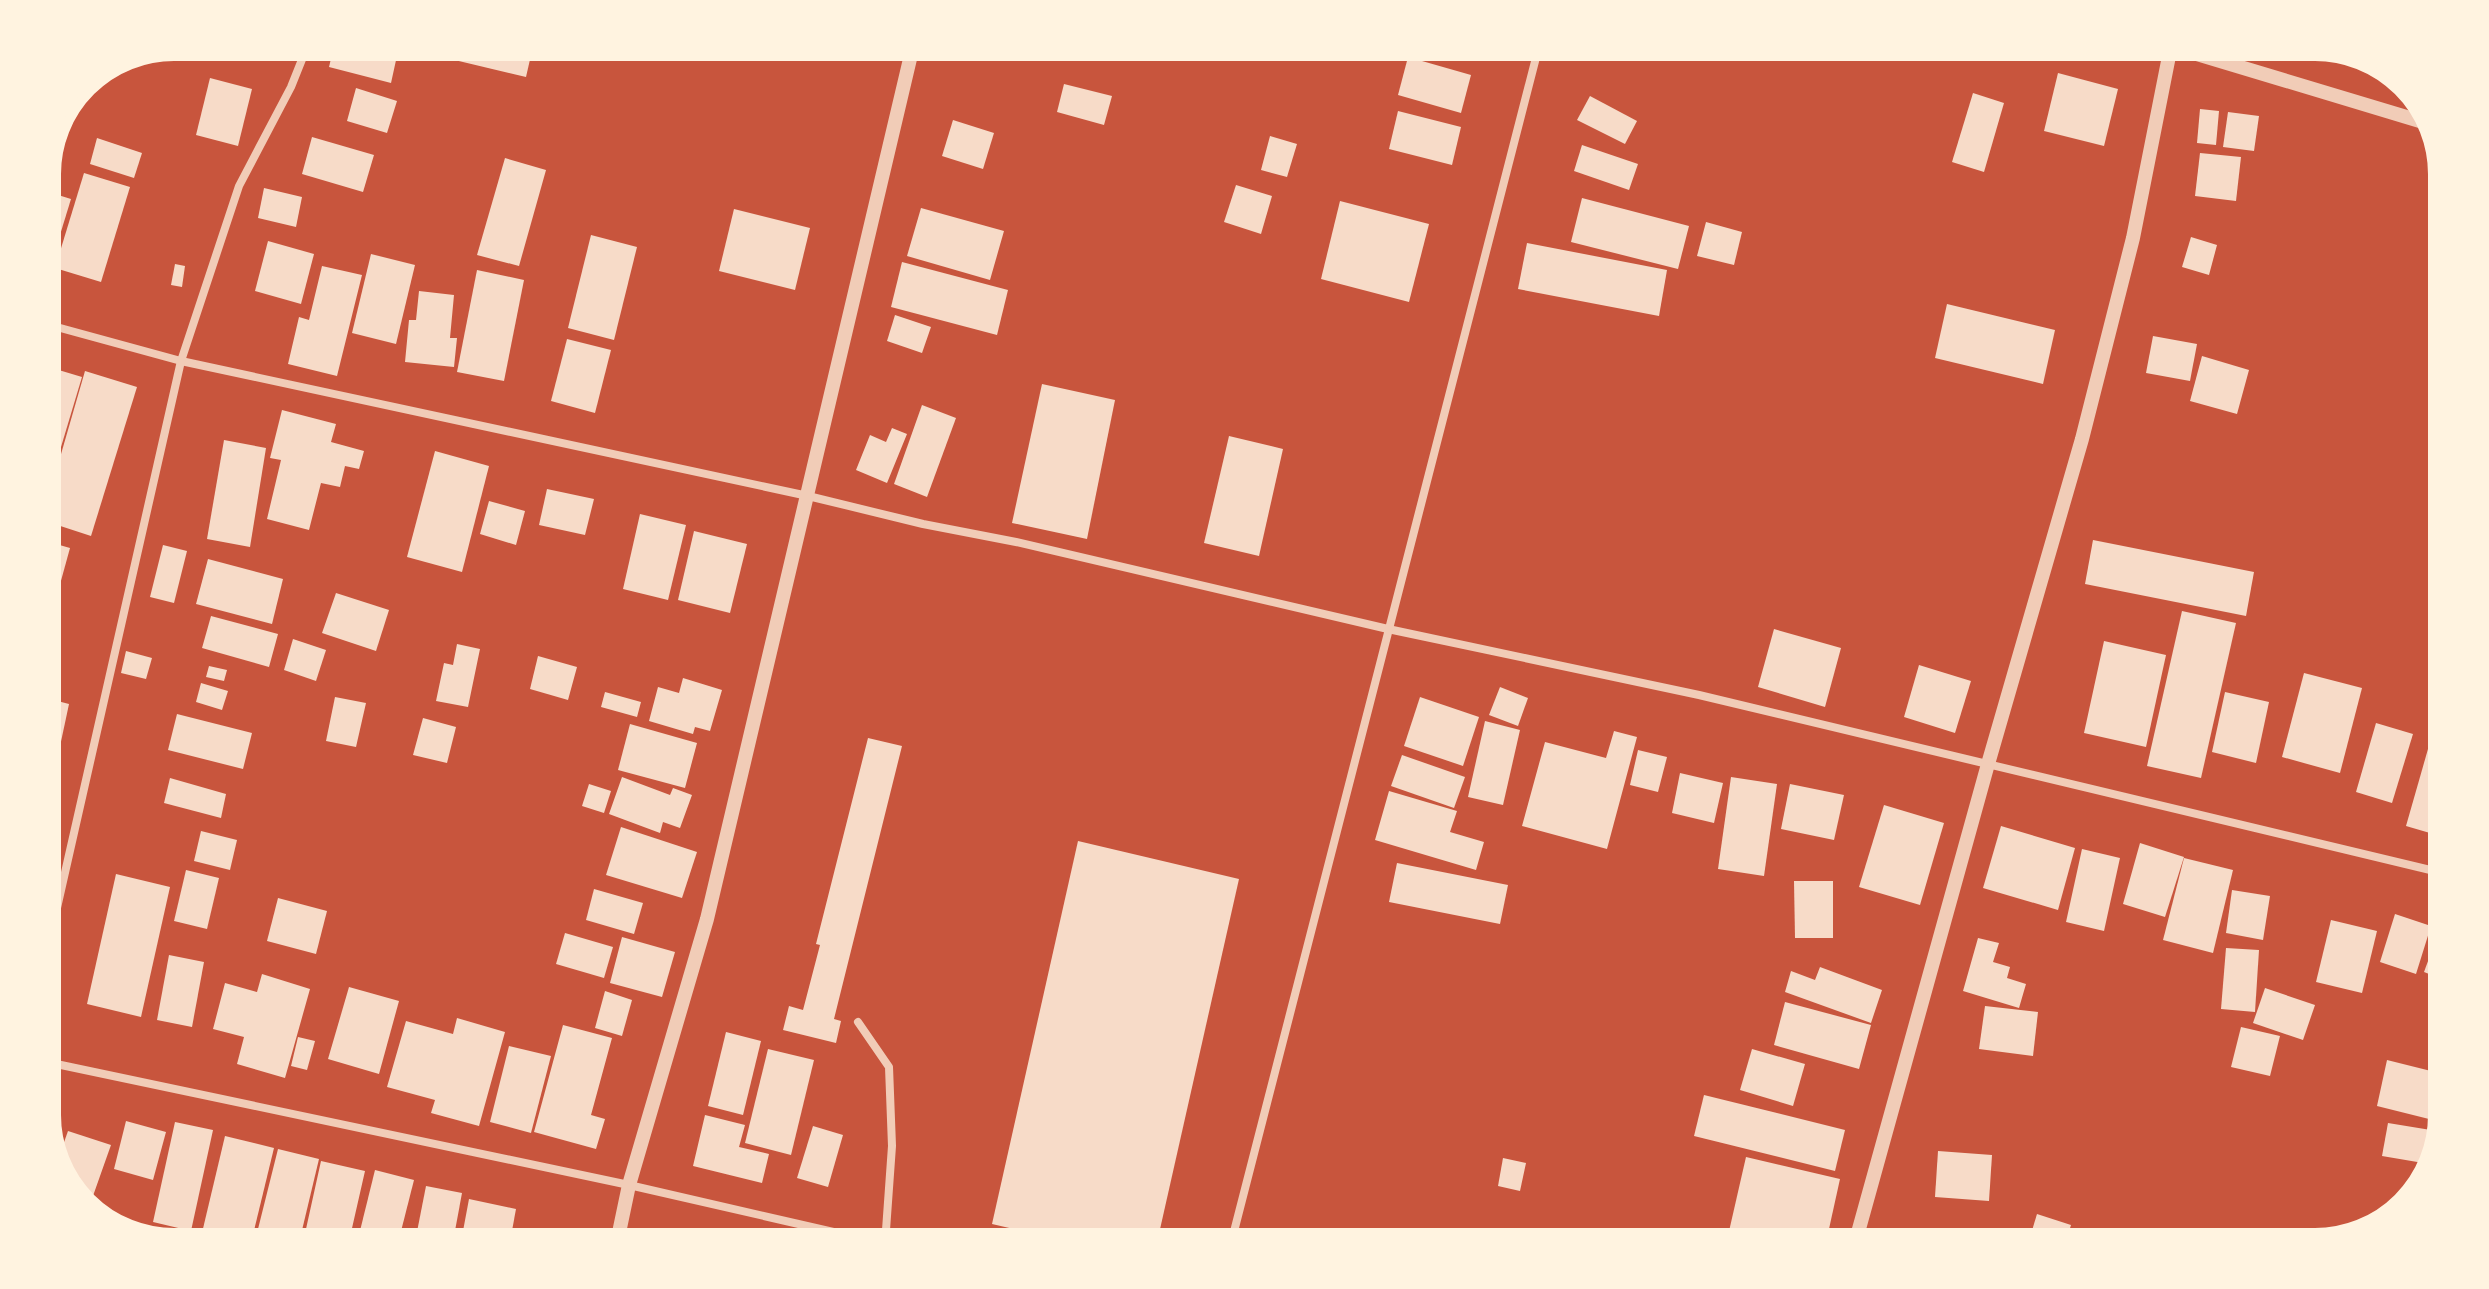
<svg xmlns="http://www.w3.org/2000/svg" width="2489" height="1289" font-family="'Source Serif 4',serif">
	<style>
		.building { fill: #f7dbc8 }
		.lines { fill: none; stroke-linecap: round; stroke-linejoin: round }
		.minor { stroke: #f1ccb7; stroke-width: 8 }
		.tertiary { stroke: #f1ccb7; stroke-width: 14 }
		.rim { fill: none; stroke: #fff3e0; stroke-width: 10 }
	</style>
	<rect width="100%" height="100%" fill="#c8553d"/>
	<!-- building -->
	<g class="building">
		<polygon points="335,42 400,42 391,83 329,67"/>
		<polygon points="445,42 534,42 526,77 442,57"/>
		<polygon points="950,42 1017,42 1015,57 949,48"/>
		<polygon points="1734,42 1784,42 1779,61 1732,49"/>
		<polygon points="1795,42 1848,42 1844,60 1794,47"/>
		<polygon points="1408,57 1471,75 1461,113 1398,95"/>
		<polygon points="2058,73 2118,89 2104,146 2044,131"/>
		<polygon points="210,78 252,89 238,146 196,135"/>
		<polygon points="1064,84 1112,96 1104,125 1057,112"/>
		<polygon points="356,88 397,101 387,133 347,121"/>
		<polygon points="1973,93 2004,103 1984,172 1952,162"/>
		<polygon points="1590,96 1637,121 1625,144 1577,120"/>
		<polygon points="2200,109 2219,111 2216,145 2197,143"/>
		<polygon points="1398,111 1461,127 1452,165 1389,149"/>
		<polygon points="2228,112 2259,116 2254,151 2223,147"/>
		<polygon points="953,120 994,133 983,169 942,156"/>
		<polygon points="1270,136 1297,144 1287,177 1261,170"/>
		<polygon points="312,137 374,155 363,192 302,174"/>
		<polygon points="97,138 142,153 134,178 90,164"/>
		<polygon points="1582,145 1638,164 1629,190 1574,171"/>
		<polygon points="2200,153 2241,157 2236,201 2195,196"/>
		<polygon points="505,158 546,170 519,266 477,255"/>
		<polygon points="84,173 130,187 101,282 55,268"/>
		<polygon points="1236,185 1272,196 1261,234 1224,222"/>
		<polygon points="264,188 302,197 296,227 258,218"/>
		<polygon points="42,190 71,199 48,274 42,272"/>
		<polygon points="1582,198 1689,226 1678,269 1571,242"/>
		<polygon points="1340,201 1429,224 1409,302 1321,279"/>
		<polygon points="921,208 1004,231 990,280 907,256"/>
		<polygon points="734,209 810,228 795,290 719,271"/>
		<polygon points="1706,222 1742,232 1734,265 1697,256"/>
		<polygon points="591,235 637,247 614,340 568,328"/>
		<polygon points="2191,237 2217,245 2209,275 2182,267"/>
		<polygon points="268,241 314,254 301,304 255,291"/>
		<polygon points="1527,243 1667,270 1659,316 1518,289"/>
		<polygon points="371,254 415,265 396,344 352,333"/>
		<polygon points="902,262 1008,290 997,335 891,307"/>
		<polygon points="175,264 185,266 182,287 171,285"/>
		<polygon points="322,266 362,275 337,376 288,364 299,317 309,320"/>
		<polygon points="477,270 524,280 504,381 457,372"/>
		<polygon points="419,291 454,295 450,338 457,338 454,367 405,362 409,320 416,320"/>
		<polygon points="1947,304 2055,330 2043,384 1935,358"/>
		<polygon points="895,315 931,327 922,353 887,341"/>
		<polygon points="2153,336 2197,344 2190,381 2146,373"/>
		<polygon points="567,339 611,350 595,413 551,401"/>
		<polygon points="2202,356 2249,370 2237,414 2190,401"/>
		<polygon points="42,365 82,377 43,507 42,507"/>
		<polygon points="85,371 137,387 91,536 42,520"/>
		<polygon points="1042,384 1115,400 1087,539 1012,523"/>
		<polygon points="922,405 956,418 927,497 894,484"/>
		<polygon points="282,410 336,424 331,442 364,451 359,469 345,466 340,487 321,483 309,530 267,519 281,460 270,458"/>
		<polygon points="892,428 907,434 887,483 856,470 870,435 886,442"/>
		<polygon points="1229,436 1283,449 1259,556 1204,543"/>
		<polygon points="224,440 266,448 250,547 207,539"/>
		<polygon points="435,451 489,466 462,572 407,557"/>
		<polygon points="547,489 594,499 585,535 539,525"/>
		<polygon points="489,501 525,511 516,545 480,534"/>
		<polygon points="640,514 686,525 668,600 623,589"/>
		<polygon points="694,531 747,544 730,613 678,600"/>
		<polygon points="42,540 70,548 59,588 42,583"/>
		<polygon points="2093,540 2254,572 2246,616 2085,584"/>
		<polygon points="163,545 187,551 174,603 150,597"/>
		<polygon points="208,559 283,579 272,624 196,604"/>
		<polygon points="336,593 389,610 376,651 322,633"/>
		<polygon points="2182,611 2236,623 2201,778 2147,766"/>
		<polygon points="211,616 278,634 269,667 202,648"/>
		<polygon points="1774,629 1841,648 1825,707 1758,687"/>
		<polygon points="293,639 326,650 316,681 284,670"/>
		<polygon points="2104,641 2166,655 2146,747 2084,733"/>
		<polygon points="457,644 480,649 468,707 436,701 444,663 453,665"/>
		<polygon points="126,651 152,658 146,679 121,673"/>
		<polygon points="538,656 577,667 568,700 530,689"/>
		<polygon points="1919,665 1971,681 1955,733 1904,717"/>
		<polygon points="209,666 227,670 224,681 206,677"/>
		<polygon points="2304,673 2362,688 2340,773 2282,757"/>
		<polygon points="683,678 722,690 710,731 695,727 693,734 649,721 658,687 679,693"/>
		<polygon points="201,683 228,691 222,710 196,702"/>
		<polygon points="1500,687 1528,698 1518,726 1489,715"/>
		<polygon points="605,692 641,702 637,717 601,707"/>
		<polygon points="2225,692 2269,702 2256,763 2212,752"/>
		<polygon points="42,697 69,704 59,751 42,747"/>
		<polygon points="335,697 366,703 356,747 326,741"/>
		<polygon points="1420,697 1479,717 1463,766 1404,746"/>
		<polygon points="177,714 252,733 243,769 168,750"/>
		<polygon points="423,718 456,727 447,763 413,755"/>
		<polygon points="1485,721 1520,730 1503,805 1468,797"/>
		<polygon points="2376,723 2413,734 2392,803 2356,792"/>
		<polygon points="630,724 697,743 685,788 618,770"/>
		<polygon points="2434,728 2447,732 2447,838 2406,826"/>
		<polygon points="1614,731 1637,737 1607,849 1522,826 1545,742 1606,758"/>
		<polygon points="868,738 902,746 834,1019 841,1021 836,1043 783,1030 789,1006 803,1010 820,945 816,944"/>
		<polygon points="1638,750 1667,757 1658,792 1630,785"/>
		<polygon points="1402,755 1465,777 1454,808 1391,786"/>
		<polygon points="1680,773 1723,783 1714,823 1672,813"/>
		<polygon points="622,777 670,795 673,788 692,795 680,828 663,822 660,833 609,814"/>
		<polygon points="1731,777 1777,784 1764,876 1718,869"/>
		<polygon points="170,778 226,794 221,818 164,803"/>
		<polygon points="589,784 611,791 604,813 582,806"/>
		<polygon points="1790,784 1844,795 1834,840 1781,829"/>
		<polygon points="1389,791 1457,811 1450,832 1484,842 1476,870 1375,840"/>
		<polygon points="1884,805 1944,823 1920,905 1859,887"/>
		<polygon points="2001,826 2075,848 2058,910 1983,888"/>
		<polygon points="621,827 697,852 682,898 606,875"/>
		<polygon points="201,831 237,840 230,870 194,861"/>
		<polygon points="1078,841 1239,879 1156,1247 1090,1247 992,1224"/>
		<polygon points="2140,843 2184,857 2165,917 2123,904"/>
		<polygon points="2082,849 2120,858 2104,931 2066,922"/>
		<polygon points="2184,858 2233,870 2213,953 2163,940"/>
		<polygon points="1397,863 1508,885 1500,924 1389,902"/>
		<polygon points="186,870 219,878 207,929 174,921"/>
		<polygon points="116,874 170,887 141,1017 87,1004"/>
		<polygon points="1794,881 1833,881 1833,938 1795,938"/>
		<polygon points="594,889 643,903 634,934 586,920"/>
		<polygon points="2232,890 2270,896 2263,940 2226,933"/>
		<polygon points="278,898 327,911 316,954 267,941"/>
		<polygon points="2395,914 2431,926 2416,974 2380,962"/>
		<polygon points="2331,920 2377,931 2362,993 2316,982"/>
		<polygon points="565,933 613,947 604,978 556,964"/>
		<polygon points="622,937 675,952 662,997 610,983"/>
		<polygon points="1978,938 1999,943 1993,962 2010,967 2007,978 2026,984 2019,1008 1963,991"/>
		<polygon points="2435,942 2447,947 2447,981 2424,972"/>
		<polygon points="2226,948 2259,950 2255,1012 2221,1009"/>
		<polygon points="169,955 204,962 192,1027 157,1020"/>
		<polygon points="1820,967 1882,990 1871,1023 1785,992 1791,971 1815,980"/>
		<polygon points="262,974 310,989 285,1078 237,1064 244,1037 213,1029 225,983 257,992"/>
		<polygon points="349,987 399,1001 379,1074 328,1059"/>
		<polygon points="2265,988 2315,1005 2303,1040 2253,1023"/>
		<polygon points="605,991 632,1000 622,1036 595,1028"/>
		<polygon points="1785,1002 1871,1025 1859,1069 1774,1045"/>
		<polygon points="1985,1006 2038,1012 2033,1056 1979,1049"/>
		<polygon points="457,1018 505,1032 479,1126 431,1113 435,1100 387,1087 406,1021 453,1034"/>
		<polygon points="563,1025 612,1038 591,1115 605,1119 596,1149 534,1132"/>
		<polygon points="2241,1027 2280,1036 2270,1076 2231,1067"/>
		<polygon points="726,1032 761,1041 743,1115 708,1106"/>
		<polygon points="298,1037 315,1041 307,1070 291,1066"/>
		<polygon points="509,1046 551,1056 531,1133 490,1122"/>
		<polygon points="768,1049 814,1060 791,1155 745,1143"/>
		<polygon points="1752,1049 1805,1064 1793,1106 1740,1090"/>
		<polygon points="2387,1060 2447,1075 2445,1123 2377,1106"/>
		<polygon points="1704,1095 1845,1130 1835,1171 1694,1136"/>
		<polygon points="705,1115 745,1125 739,1147 769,1154 762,1183 693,1166"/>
		<polygon points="126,1121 166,1132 153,1180 114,1169"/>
		<polygon points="175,1122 213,1130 191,1231 153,1222"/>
		<polygon points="2388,1123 2443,1132 2435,1165 2382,1156"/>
		<polygon points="813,1126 843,1135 828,1187 797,1178"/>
		<polygon points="68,1131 111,1145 88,1210 64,1189 56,1165"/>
		<polygon points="225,1136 274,1148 250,1247 240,1247 201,1237"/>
		<polygon points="278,1149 319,1159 298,1247 256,1237"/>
		<polygon points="1938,1151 1992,1155 1989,1201 1935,1197"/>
		<polygon points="1746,1157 1840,1179 1825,1247 1759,1247 1727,1240"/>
		<polygon points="1503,1158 1526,1163 1520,1191 1498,1186"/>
		<polygon points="321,1161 365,1171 350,1237 336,1233 333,1245 304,1238"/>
		<polygon points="375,1170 414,1180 397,1247 356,1247"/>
		<polygon points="426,1186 462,1193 452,1247 414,1247"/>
		<polygon points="469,1199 516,1209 509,1247 460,1247"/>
		<polygon points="2037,1214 2071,1225 2064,1247 2027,1247"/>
	</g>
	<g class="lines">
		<!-- minor -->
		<g class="minor">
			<polyline points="42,323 181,361 808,496 923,524 1016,542 1388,629 1699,695 2447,874"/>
			<polyline points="42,974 181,361 239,186 291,87 309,42"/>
			<polyline points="858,1022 889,1067 892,1146 885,1244"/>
			<polyline points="42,1061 629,1185 899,1247"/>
			<polyline points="1230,1247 1540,42"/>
		</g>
		<!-- tertiary -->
		<g class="tertiary">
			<polyline points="2157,42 2433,125"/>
			<polyline points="616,1247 629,1185 707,919 914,42"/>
			<polyline points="1854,1247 1988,764 2082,439 2133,238 2171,46"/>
		</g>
	</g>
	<!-- crop -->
	<path d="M0 0H2489V1289H0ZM174 56H2315A118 118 0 0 1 2433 174V1115A118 118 0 0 1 2315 1233H174A118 118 0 0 1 56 1115V174A118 118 0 0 1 174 56Z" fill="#fff3e0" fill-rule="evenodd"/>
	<path class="rim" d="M174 56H2315A118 118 0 0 1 2433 174V1115A118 118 0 0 1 2315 1233H174A118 118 0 0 1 56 1115V174A118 118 0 0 1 174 56Z"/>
</svg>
